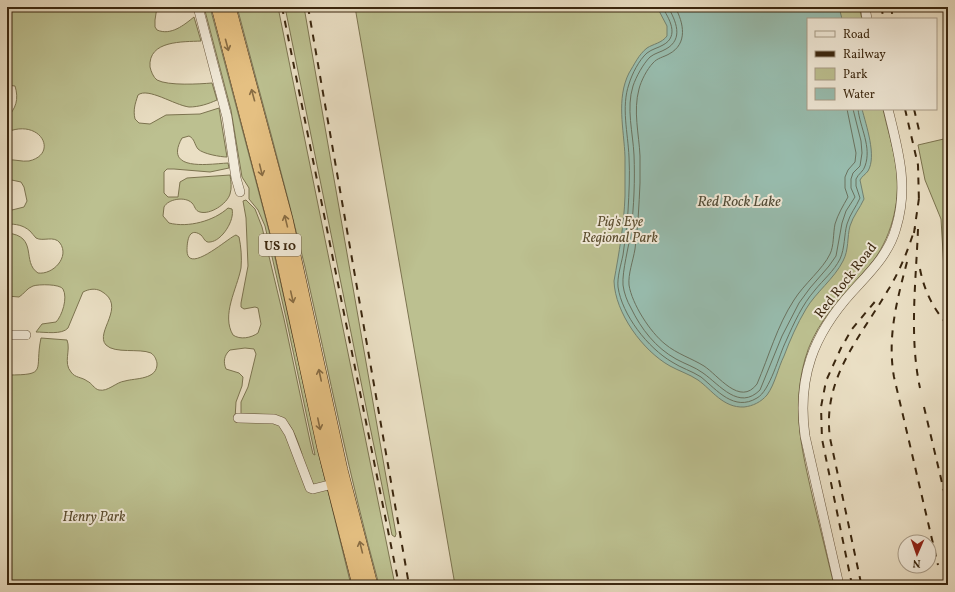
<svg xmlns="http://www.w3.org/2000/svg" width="955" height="592" font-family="Vollkorn,serif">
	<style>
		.green { fill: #bcc090; stroke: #7c7450; fill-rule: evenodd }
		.water { fill: #98bdaf; stroke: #73816f }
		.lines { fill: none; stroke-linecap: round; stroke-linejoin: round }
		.shore { stroke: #6a725f; stroke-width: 1 }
		.minor-casing { stroke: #67553c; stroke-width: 10 }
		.highway-casing { stroke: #3b270f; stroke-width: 14 }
		.minor { stroke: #f1ead9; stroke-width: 9 }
		.highway { stroke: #e5c082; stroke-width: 13 }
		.rail { stroke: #3b270f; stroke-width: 2; stroke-dasharray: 7 7; stroke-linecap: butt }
		.oneway { stroke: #886c43 }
		.labels { text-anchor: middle; stroke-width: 4; stroke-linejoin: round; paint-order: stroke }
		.shield { fill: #f1ead9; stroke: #72624c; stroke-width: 1 }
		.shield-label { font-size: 13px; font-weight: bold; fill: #3b270f }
		.park-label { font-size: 14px; font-style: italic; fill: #5b4d2f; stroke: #f1ead9 }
		.street-label { font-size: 14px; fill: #3b270f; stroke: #f1ead9 }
		.water-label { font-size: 15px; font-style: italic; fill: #524c37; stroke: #f1ead9 }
	</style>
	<rect width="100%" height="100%" fill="#eadfc4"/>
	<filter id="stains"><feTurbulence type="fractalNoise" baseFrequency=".005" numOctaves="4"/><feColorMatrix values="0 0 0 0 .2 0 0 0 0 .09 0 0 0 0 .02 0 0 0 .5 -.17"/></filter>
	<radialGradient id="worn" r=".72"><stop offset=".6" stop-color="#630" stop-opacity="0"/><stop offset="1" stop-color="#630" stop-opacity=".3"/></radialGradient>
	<!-- green -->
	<g class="green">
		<path d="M7 7H157L155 20V27L157 30C171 36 184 25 194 17L201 41C183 42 148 40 150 67 151 71 153 77 157 80 168 86 200 84 212 83L217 100C208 104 199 107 189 107 174 105 148 87 138 95 135 104 133 110 135 119L139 123 150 124 166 115 200 114 219 108 227 157C221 157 203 154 198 149 194 144 195 139 189 136L182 138C163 172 209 164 228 163L229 168 210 172 174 169H167L164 172V193L168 197H178L180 182 187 178 230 175C231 181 232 188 230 194 227 204 210 215 200 212 195 211 195 206 192 203 185 196 168 199 164 207L163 216 169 223C188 228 214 221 228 208L232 209C235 220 222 241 210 242 205 243 204 238 201 235 188 226 187 243 187 251 188 275 229 237 236 235L239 237C241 246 242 258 241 268 237 289 221 315 233 335 240 340 251 338 258 333L261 324 258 308 255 307 244 309 241 307V303L248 266 246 218 243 201 246 200 255 209 262 227 284 319 310 441 313 454 315 455 286 318 265 226 258 210 249 199V188L242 177 231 110 204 7H210L269 231 322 467 351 585H7V417L9 410 7 406V375C49 375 34 371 41 338L67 340C71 350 63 363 71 372 75 378 82 377 87 381 92 383 94 389 99 390 108 392 116 382 125 381 135 378 158 380 157 363 156 359 155 356 151 353 139 348 115 354 106 345 94 332 128 306 101 291 95 288 89 289 83 292L68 328C62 335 45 332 36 332L42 324 56 322C62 316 68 298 63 289 60 284 39 284 33 286 27 288 24 294 19 297L7 296V233C39 236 21 262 38 273 53 275 70 257 60 243 54 235 43 242 36 238 34 236 32 233 30 231 23 225 16 224 7 224V214L12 210 24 207 27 201 24 187 21 182 7 179V160C14 159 22 162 29 161 59 154 41 118 7 132V117C16 109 19 99 15 86L7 85V54L10 45 9 36 7 32ZM245 348 254 349 256 354 248 387 241 402V413L242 414C284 415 288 412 302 454L278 424 235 419 236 402 242 386 243 377 239 373 226 369C223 362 224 355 230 350Z"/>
		<path d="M237 7H278L395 585H379C350 480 329 373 305 267 284 180 260 94 237 7Z"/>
		<polygon points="285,7 304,7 396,534 395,537 392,535"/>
		<path d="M355 7H859L862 19H808V109H883C887 128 893 146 896 165 901 198 893 233 874 260 867 269 859 277 852 285 832 307 813 330 805 359 791 410 802 450 813 499 820 528 827 556 834 585H455Z"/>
		<polygon points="948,138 948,286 945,286 941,219 925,180 918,145"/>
	</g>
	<!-- water -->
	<path class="water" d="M657 7H839L842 19H808V109H862C866 125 877 156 868 171 866 174 862 176 860 180L864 199C860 208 853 216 850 226 847 237 849 250 843 261 834 279 816 292 806 309 797 324 790 340 784 356 778 368 775 384 767 395 761 402 753 406 744 407 723 408 712 390 698 380 689 374 679 371 670 366 643 351 615 313 614 281 619 253 624 225 625 196 625 183 625 170 625 157 624 129 616 99 629 73 634 65 639 54 647 48 653 44 662 43 667 36V26Z"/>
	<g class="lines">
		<!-- shore -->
		<g class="shore">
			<path d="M662 7C669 18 680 36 663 45 658 48 652 49 647 53 639 60 632 74 629 84 621 107 628 133 629 157 630 175 629 193 628 211 627 226 625 240 623 255 621 265 617 277 618 287 622 315 648 348 672 362 681 368 692 371 701 377 717 390 734 412 757 398 770 391 779 355 786 341 794 323 802 305 815 290 823 280 834 271 840 259 845 248 844 235 847 224 850 214 856 207 860 198L856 186V179C858 174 864 171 865 166 872 147 860 128 858 109"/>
			<path d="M668 7C676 21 684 39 666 49 661 52 655 53 650 57 643 64 636 77 633 86 626 108 633 133 634 155 635 180 634 206 631 231 629 246 622 271 623 285 624 293 627 301 631 308 641 329 656 348 676 359 685 364 695 367 703 373 720 385 739 411 760 390L782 336 799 303 810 288 829 266 836 256 842 223 846 211 855 197 851 188V179L853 173 860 166 862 153 861 141 853 109"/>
			<path d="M675 7C684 23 688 44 669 54 664 57 657 58 653 63 647 69 641 81 639 89 633 111 639 134 640 156 640 165 640 174 640 183 639 205 638 227 635 249 633 261 628 274 629 285 632 304 650 332 665 344 677 354 691 358 704 366 718 375 740 407 757 384 769 356 777 326 794 300 804 284 823 269 830 254 834 246 833 234 835 224 838 214 843 206 848 197L845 188V177L848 170 855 162 856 153 847 109"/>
		</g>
		<!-- minor casing -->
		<g class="minor-casing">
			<g id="minor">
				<polyline points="198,7 227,117 236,178 240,192"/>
				<polyline points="865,7 867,19"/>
				<polyline points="7,335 26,335"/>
				<polyline points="238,418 274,419 282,422 289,433 310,488 313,489 333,484"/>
				<path d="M839 585 805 436C797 378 813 335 852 292 870 272 889 254 896 228 909 186 898 150 888 109"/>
			</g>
		</g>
		<!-- highway casing -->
		<g class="highway-casing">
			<g id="highway">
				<polyline points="218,7 278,237 324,449 359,585"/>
				<polyline points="229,7 286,219 341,470 371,585"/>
			</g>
		</g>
		<!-- minor -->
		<use href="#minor" class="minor"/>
		<!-- highway -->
		<use href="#highway" class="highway"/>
		<!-- rail -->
		<g class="rail">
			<polyline points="282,7 399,585"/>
			<polyline points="308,7 409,585"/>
			<polyline points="881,7 884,19"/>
			<polyline points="891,7 893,19"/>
			<polyline points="905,109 918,165 919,203"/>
			<polyline points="914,109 919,130"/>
			<path d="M918 229C916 281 909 337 920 388"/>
			<polyline points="914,233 919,198"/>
			<path d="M907 262C897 300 887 337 894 377L938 565"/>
			<path d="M920 269C924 290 933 309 948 325"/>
			<polyline points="924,407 948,508"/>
			<path d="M861 583 830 438C822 378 860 338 888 290 900 271 908 250 915 228"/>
			<polyline points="852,585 822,439 821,407 826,381 841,348 852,329 878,298"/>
		</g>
	</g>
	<!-- one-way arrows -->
	<defs><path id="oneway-shaft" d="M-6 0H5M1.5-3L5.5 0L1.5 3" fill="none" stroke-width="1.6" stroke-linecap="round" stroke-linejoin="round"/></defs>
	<g class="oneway">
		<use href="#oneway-shaft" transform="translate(227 45) rotate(75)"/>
		<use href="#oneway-shaft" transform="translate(253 95) rotate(-105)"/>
		<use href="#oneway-shaft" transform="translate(261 170) rotate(76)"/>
		<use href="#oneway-shaft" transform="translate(286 221) rotate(-104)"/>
		<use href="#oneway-shaft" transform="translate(292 297) rotate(77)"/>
		<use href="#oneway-shaft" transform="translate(320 375) rotate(-102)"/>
		<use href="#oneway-shaft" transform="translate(319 424) rotate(78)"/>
		<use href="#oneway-shaft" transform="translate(361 547) rotate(-104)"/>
	</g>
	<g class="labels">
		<!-- shield labels -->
		<rect class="shield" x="259" y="234" width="42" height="22" rx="3"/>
		<g class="shield-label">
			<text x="280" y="250">US 10</text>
		</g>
		<!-- park labels -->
		<g class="park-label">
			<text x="620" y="226">Pig's Eye<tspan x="620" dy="16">Regional Park</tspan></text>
			<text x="94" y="521">Henry Park</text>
		</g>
		<!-- street labels -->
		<g class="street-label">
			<text transform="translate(845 280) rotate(-52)" y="5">Red Rock Road</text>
		</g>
		<!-- water labels -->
		<g class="water-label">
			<text x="739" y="206">Red Rock Lake</text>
		</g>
	</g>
	<!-- margin -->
	<rect width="955" height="592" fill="none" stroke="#eadfc4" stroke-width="24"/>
	<rect x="8" y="8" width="939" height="576" fill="none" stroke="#3b270f" stroke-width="2"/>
	<rect x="12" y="12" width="931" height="568" fill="none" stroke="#3b270f"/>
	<!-- legend -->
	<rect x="807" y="18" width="130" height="92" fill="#f1ead9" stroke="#a89c88"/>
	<rect x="815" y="31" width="20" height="6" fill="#f1ead9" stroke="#a89c88"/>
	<text x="843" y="38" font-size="12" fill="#3b270f">Road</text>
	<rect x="815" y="51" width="20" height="6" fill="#3b270f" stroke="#a89c88"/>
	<text x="843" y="58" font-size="12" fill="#3b270f">Railway</text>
	<rect x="815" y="68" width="20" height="12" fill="#bcc090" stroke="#a89c88"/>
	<text x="843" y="78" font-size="12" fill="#3b270f">Park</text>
	<rect x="815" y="88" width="20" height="12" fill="#98bdaf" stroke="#a89c88"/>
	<text x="843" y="98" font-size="12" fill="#3b270f">Water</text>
	<!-- north arrow -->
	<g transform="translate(917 554) rotate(182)"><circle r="19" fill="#f1ead9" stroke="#a89c88"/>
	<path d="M0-3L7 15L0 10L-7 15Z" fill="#8f2418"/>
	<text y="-6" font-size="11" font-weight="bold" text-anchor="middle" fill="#3b270f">N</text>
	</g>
	<rect width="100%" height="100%" filter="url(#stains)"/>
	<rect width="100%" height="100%" fill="url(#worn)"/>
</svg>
